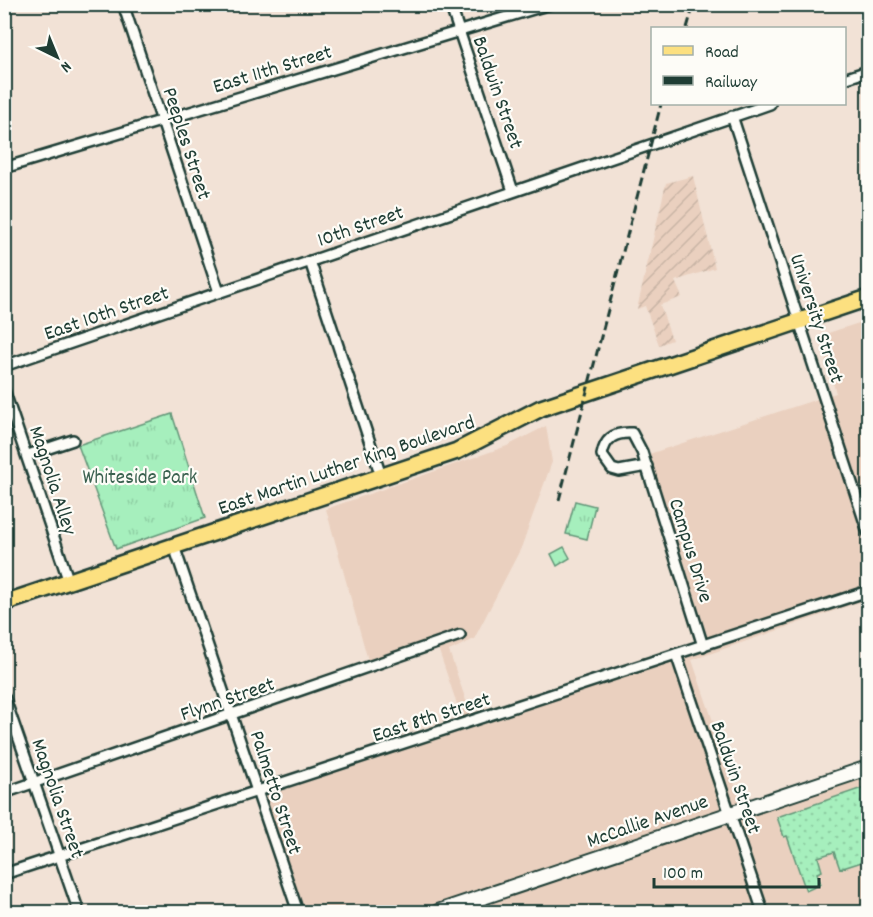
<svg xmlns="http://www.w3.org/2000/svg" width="873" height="917" font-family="Dekko,sans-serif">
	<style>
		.built { fill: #ead0bf }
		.industrial { fill: url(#industrial-furrows) }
		.grass { fill: url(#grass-dots); stroke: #629678; stroke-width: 1.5 }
		.park { fill: url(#park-tufts); stroke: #629678; stroke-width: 1.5 }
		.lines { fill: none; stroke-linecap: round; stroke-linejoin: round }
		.street-casing { stroke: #1f3d34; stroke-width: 14 }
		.secondary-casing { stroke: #1f3d34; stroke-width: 18 }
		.primary-casing { stroke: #1f3d34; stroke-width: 20 }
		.street { stroke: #fdfcf7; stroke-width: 9 }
		.secondary { stroke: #fdfcf7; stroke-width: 14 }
		.primary { stroke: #fce080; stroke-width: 15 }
		.rail { stroke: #1f3d34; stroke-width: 3; stroke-dasharray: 9 4.5; stroke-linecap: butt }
		.labels { text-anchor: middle; stroke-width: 4.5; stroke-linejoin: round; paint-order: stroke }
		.street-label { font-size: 21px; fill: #1f3d34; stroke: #fdfcf7 }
		.park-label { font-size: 21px; fill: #3a614f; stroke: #fdfcf7 }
	</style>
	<defs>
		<pattern id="industrial-furrows" width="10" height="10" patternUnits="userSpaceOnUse" patternTransform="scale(1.5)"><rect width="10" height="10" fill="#ead0bf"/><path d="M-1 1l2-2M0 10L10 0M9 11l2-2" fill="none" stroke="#c8b4a5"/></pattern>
		<pattern id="grass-dots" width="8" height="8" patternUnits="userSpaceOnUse" patternTransform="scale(1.5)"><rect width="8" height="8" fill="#a6efbd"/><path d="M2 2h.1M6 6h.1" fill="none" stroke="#8ecea3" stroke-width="1.8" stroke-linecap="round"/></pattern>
		<pattern id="park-tufts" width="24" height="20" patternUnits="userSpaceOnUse" patternTransform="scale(1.5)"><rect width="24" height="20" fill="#a6efbd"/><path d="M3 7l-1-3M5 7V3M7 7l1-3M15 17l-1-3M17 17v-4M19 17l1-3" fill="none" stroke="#8ecea3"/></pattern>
	</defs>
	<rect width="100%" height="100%" fill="#f2e2d6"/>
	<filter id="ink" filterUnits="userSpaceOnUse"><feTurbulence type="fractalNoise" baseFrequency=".0167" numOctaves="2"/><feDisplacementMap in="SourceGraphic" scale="12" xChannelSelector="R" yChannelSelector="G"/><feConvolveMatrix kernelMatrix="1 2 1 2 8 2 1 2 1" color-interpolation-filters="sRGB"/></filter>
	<g filter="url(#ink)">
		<!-- built -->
		<polygon class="built" points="868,320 868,599 692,660 741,803 868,760 868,912 484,912 484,906 465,912 305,912 265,796 465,728 438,648 371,671 326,509 507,446 546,426 552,462 521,548 474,639 449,651 475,727 711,648 649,454 836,393 819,336"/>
		<!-- industrial -->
		<polygon class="industrial" points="693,176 715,268 675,281 682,297 660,305 672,340 659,345 645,306 637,309 666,183"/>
		<!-- grass -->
		<polygon class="grass" points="868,786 868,860 840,869 834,852 818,857 822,871 817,873 821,884 806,891 787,836 784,837 777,817"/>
		<!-- park -->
		<g class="park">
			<polygon points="172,414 205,518 116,549 78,445"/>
			<polygon points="575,501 595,506 587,539 566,534"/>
			<polygon points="564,547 570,558 557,566 551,554"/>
		</g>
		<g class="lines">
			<!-- street casing -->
			<g class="street-casing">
				<g id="street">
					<polyline points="123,4 219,292"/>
					<polyline points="450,4 513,191"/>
					<polyline points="844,79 868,71"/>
					<polyline points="732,116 868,532"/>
					<polyline points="4,168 550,4"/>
					<polyline points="310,261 381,476"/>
					<polyline points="4,366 770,104"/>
					<polyline points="4,390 69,582"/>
					<polyline points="28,455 73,440"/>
					<path d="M647 466 619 471 612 469 602 455C605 438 615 432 632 433L642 452 703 646"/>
					<polyline points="174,546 298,912"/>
					<polyline points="676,654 763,912"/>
					<polyline points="4,696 79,912"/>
					<polyline points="4,793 460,635"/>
					<polyline points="4,874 868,591"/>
				</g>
			</g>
			<!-- secondary casing -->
			<g class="secondary-casing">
				<polyline id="secondary" points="438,912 868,768"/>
			</g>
			<!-- primary casing -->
			<g class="primary-casing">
				<polyline id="primary" points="4,603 457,451 541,408 868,298"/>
			</g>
			<!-- street -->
			<use href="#street" class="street"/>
			<!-- secondary -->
			<use href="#secondary" class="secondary"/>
			<!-- primary -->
			<use href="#primary" class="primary"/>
			<!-- rail -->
			<g class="rail">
				<polyline points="687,28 694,4"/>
				<polyline points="559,500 661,104"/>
			</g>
		</g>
	</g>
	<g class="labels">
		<!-- street labels -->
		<g class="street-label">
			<text transform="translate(272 68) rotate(-17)" y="7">East 11th Street</text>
			<text transform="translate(499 92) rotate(71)" y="7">Baldwin Street</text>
			<text transform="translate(188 143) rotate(72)" y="7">Peeples Street</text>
			<text transform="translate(360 225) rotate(-19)" y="7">10th Street</text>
			<text transform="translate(106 312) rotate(-19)" y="7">East 10th Street</text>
			<text transform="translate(818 318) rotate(72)" y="7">University Street</text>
			<text transform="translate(346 464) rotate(-19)" y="7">East Martin Luther King Boulevard</text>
			<text transform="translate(54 480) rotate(72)" y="7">Magnolia Alley</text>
			<text transform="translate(692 550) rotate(73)" y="7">Campus Drive</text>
			<text transform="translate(227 698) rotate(-19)" y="7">Flynn Street</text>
			<text transform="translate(431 716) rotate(-18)" y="7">East 8th Street</text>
			<text transform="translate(737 777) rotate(71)" y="7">Baldwin Street</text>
			<text transform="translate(277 792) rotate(72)" y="7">Palmetto Street</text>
			<text transform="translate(59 798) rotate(71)" y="7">Magnolia Street</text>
			<text transform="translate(647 820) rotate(-19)" y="7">McCallie Avenue</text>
		</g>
		<!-- park labels -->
		<g class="park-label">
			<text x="140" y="483">Whiteside Park</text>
		</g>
	</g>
	<!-- margin -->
	<rect width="873" height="917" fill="none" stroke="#fdfcf7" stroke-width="24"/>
	<rect x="12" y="12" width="849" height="893" fill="none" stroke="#1f3d34" stroke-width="2" filter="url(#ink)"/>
	<!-- legend -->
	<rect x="651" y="27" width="195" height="78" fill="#fdfcf7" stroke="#a4b0a9" stroke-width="1.5"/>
	<rect x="663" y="46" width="30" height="9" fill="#fce080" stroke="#a4b0a9" stroke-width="1.5"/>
	<text x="705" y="57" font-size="18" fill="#1f3d34">Road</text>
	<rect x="663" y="76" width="30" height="9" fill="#1f3d34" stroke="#a4b0a9" stroke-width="1.5"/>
	<text x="705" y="87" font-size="18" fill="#1f3d34">Railway</text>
	<!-- north arrow -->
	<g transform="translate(57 57) rotate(137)" stroke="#fdfcf7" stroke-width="4.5" paint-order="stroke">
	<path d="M0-4.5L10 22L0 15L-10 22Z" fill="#1f3d34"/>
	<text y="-9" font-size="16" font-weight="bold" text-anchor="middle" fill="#1f3d34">N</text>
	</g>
	<!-- scale -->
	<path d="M654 878v9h165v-9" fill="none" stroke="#1f3d34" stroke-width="3"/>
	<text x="663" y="878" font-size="18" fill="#1f3d34" stroke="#fdfcf7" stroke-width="4.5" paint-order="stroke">100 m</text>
</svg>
